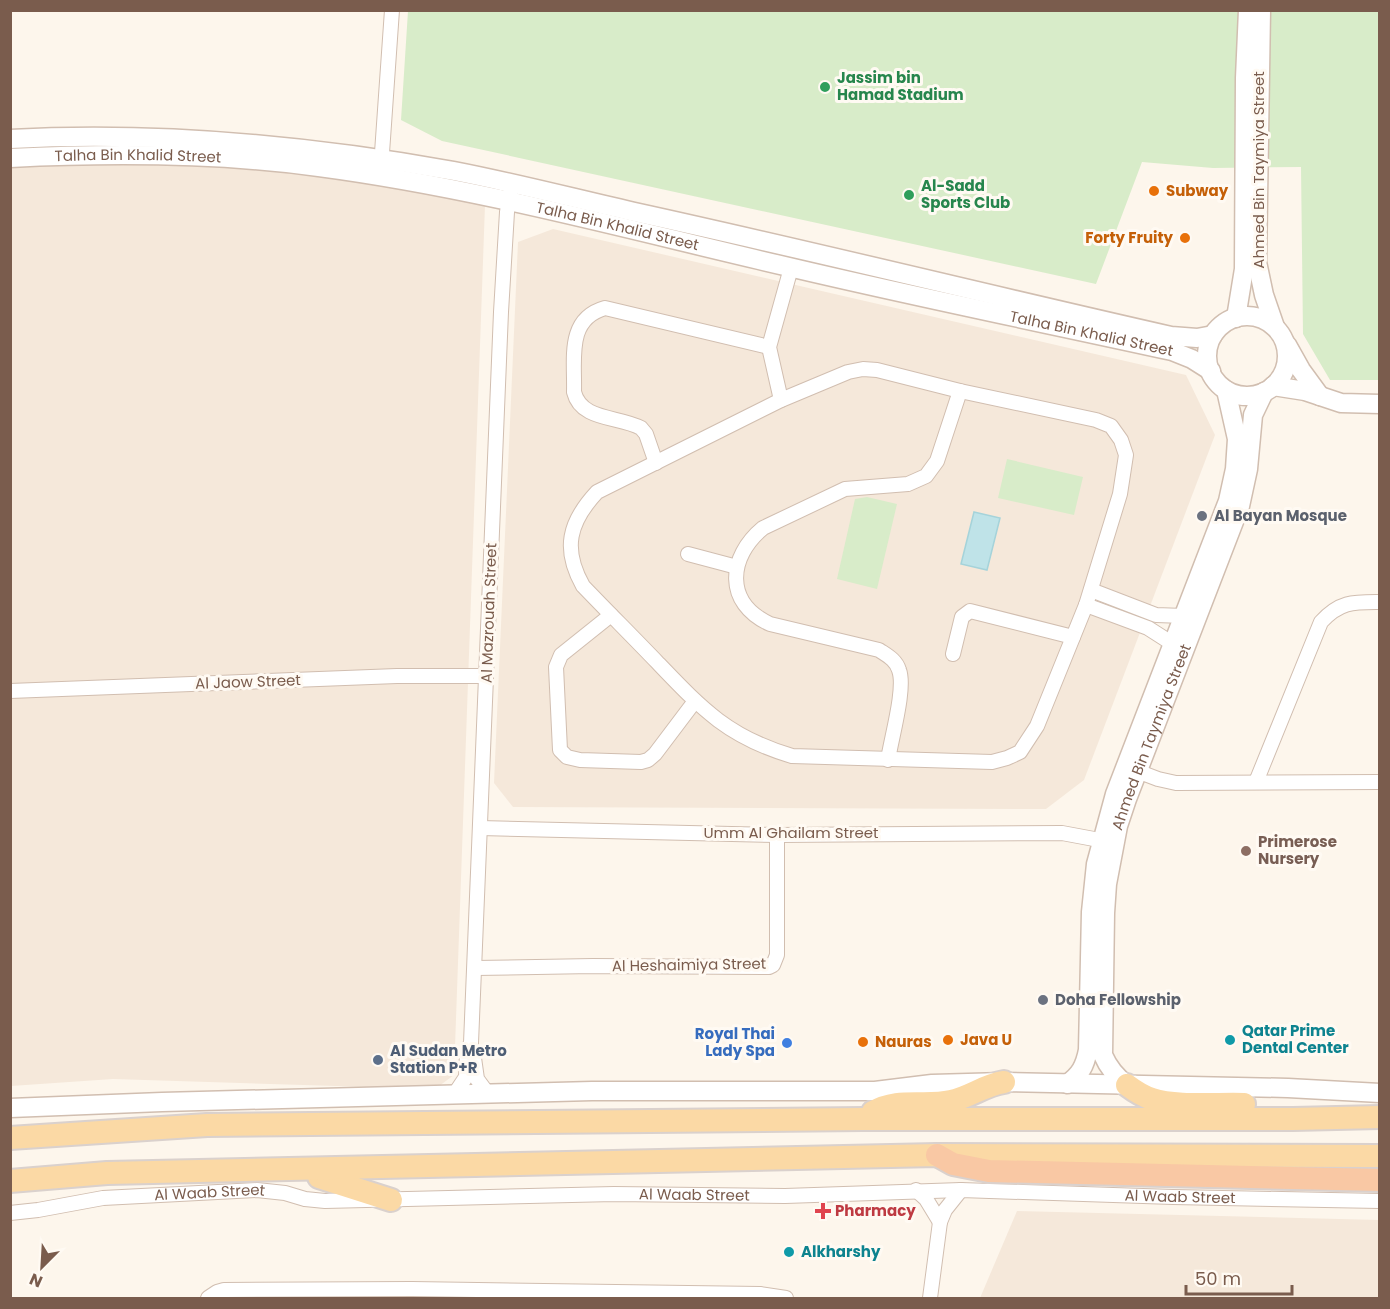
<svg xmlns="http://www.w3.org/2000/svg" width="1390" height="1309" font-family="Poppins,sans-serif">
	<style>
		.residential { fill: #f5e8da }
		.green { fill: #d8ecc9 }
		.water { fill: #bfe3e8; stroke: #a5d3da; stroke-width: 1.5 }
		.lines { fill: none; stroke-linecap: round; stroke-linejoin: round }
		.minor-casing { stroke: #d1beb0; stroke-width: 16 }
		.tertiary-casing { stroke: #d1beb0; stroke-width: 21 }
		.primary-casing { stroke: #dad1cd; stroke-width: 26 }
		.trunk-casing { stroke: #dad1cd; stroke-width: 26 }
		.minor { stroke: #fff; stroke-width: 14 }
		.tertiary { stroke: #fff; stroke-width: 18 }
		.primary { stroke: #fbd9a5; stroke-width: 22 }
		.trunk { stroke: #f9c8a4; stroke-width: 22 }
		.leisure-dot { fill: #2e9e5b; stroke: #fffaf3; stroke-width: 2 }
		.food-dot { fill: #e8710a; stroke: #fffaf3; stroke-width: 2 }
		.worship-dot { fill: #6b7280; stroke: #fffaf3; stroke-width: 2 }
		.education-dot { fill: #8d6e63; stroke: #fffaf3; stroke-width: 2 }
		.culture-dot { fill: #0f9aa8; stroke: #fffaf3; stroke-width: 2 }
		.shop-dot { fill: #3f7fe0; stroke: #fffaf3; stroke-width: 2 }
		.service-dot { fill: #5c6f8a; stroke: #fffaf3; stroke-width: 2 }
		.health-dot { fill: #e0444e; stroke: #fffaf3; stroke-width: 2 }
		.labels { text-anchor: middle; stroke-width: 6; stroke-linejoin: round; paint-order: stroke }
		.leisure-label { font-size: 15px; font-weight: bold; fill: #27864d; stroke: #fffaf3; text-anchor: start }
		.street-label { font-size: 15px; fill: #7a5c4d; stroke: #fffaf3 }
		.food-label { font-size: 15px; font-weight: bold; fill: #c56008; stroke: #fffaf3; text-anchor: start }
		.worship-label { font-size: 15px; font-weight: bold; fill: #5b616d; stroke: #fffaf3; text-anchor: start }
		.education-label { font-size: 15px; font-weight: bold; fill: #785e54; stroke: #fffaf3; text-anchor: start }
		.culture-label { font-size: 15px; font-weight: bold; fill: #0d838f; stroke: #fffaf3; text-anchor: start }
		.shop-label { font-size: 15px; font-weight: bold; fill: #366cbe; stroke: #fffaf3; text-anchor: end }
		.service-label { font-size: 15px; font-weight: bold; fill: #4e5e75; stroke: #fffaf3; text-anchor: start }
		.health-label { font-size: 15px; font-weight: bold; fill: #be3a42; stroke: #fffaf3; text-anchor: start }
	</style>
	<rect width="100%" height="100%" fill="#fdf6ec"/>
	<!-- residential -->
	<g class="residential">
		<polygon points="124,157 327,174 485,205 454,1075 435,1089 113,1079 11,1086 11,160"/>
		<polygon points="553,229 1186,375 1215,435 1084,780 1046,809 513,807 494,783 518,242"/>
		<polygon points="1017,1211 1379,1220 1379,1298 980,1298"/>
	</g>
	<!-- green -->
	<g class="green">
		<polygon points="408,11 1379,11 1379,380 1330,380 1303,334 1301,167 1213,168 1142,162 1096,284 442,141 401,120"/>
		<polygon points="1007,459 1083,477 1074,515 998,498"/>
		<polygon points="867,497 897,504 877,589 837,579 855,499"/>
	</g>
	<!-- water -->
	<polygon class="water" points="974,512 1000,518 987,570 961,564"/>
	<g class="lines">
		<!-- minor casing -->
		<g class="minor-casing">
			<g id="minor">
				<polyline points="381,167 392,10"/>
				<path d="M863 369 877 370 960 391 1096 420 1111 426 1121 440 1126 455 1120 494 1086 605 1037 726 1020 752 1007 758 992 762 792 756C728 737 702 709 657 662 633 637 608 612 583 586 562 549 569 522 597 492L781 400 848 372Z"/>
				<polyline points="781,400 769,347 791,268"/>
				<path d="M656 463 646 434 641 428C619 416 581 421 574 392 575 359 566 319 605 308L769 347"/>
				<polyline points="688,554 737,567"/>
				<polyline points="1091,590 1156,615 1184,616"/>
				<polyline points="1086,605 1148,628 1173,644"/>
				<polyline points="611,615 561,655 556,667 560,750 567,757 580,760 641,762 648,760 655,754 695,701"/>
				<polyline points="953,654 962,617 970,611 1073,637"/>
				<polyline points="10,691 397,676 486,676"/>
				<path d="M888 760C891 739 906 688 899 670 896 660 888 656 879 650L770 624C724 603 728 557 763 528L845 489 908 484 926 476 937 461 960 391"/>
				<polyline points="1129,768 1158,779 1176,783 1380,782"/>
				<path d="M1256 782 1321 622C1340 601 1354 602 1380 602"/>
				<polyline points="480,828 777,835 1062,833 1110,842"/>
				<polyline points="475,968 593,966 769,967 773,965 777,955 777,835"/>
				<polyline points="474,1058 477,1079 488,1094"/>
				<polyline points="454,1095 466,1077 467,1051 471,1043 501,312 507,212 510,193"/>
				<polyline points="916,1190 926,1199 940,1222"/>
				<path id="s1" d="M10 1213 38 1210 103 1198 257 1190 285 1193 305 1199 325 1201 614 1194 785 1196 961 1190 1173 1197 1380 1201"/>
				<polyline points="208,1298 217,1292 224,1290 412,1289 760,1294 786,1298"/>
				<polyline points="930,1298 940,1222 945,1210 961,1190"/>
			</g>
		</g>
		<!-- tertiary casing -->
		<g class="tertiary-casing">
			<g id="tertiary">
				<polyline points="1261,10 1257,262 1264,295 1275,327"/>
				<path d="M10 139C159 131 308 145 454 171 516 183 577 199 639 213 817 252 994 296 1171 336L1197 338 1213 335"/>
				<path id="s2" d="M10 158C113 153 217 153 319 167 478 188 633 231 789 267 916 297 1044 323 1172 351L1192 359 1211 371"/>
				<circle cx="1247" cy="356" r="40"/>
				<polyline points="1236,318 1244,269 1245,78 1248,10"/>
				<polyline points="1287,345 1301,370 1320,396"/>
				<polyline points="1273,386 1305,391 1341,403 1380,404"/>
				<path d="M1067 1084C1080 1075 1085 1066 1088 1050L1091 912 1096 864 1115 794 1228 501 1235 469 1237 439 1226 390"/>
				<path id="s3" d="M1127 1085C1116 1077 1109 1069 1103 1055L1105 913 1107 884 1118 826 1127 799 1240 506 1248 469 1253 415 1264 392"/>
				<polyline points="10,1108 162,1102 592,1091 875,1091 932,1084 1004,1082 1288,1088 1380,1093"/>
			</g>
		</g>
		<!-- primary casing -->
		<g class="primary-casing">
			<g id="primary">
				<path d="M1127 1085C1135 1091 1143 1096 1152 1099 1175 1107 1218 1103 1244 1104"/>
				<path d="M873 1112C898 1097 925 1107 951 1101 970 1097 984 1085 1004 1082"/>
				<polyline points="10,1138 207,1125 863,1119 1293,1119 1380,1117"/>
				<polyline points="319,1177 391,1200"/>
				<polyline points="10,1181 107,1173 937,1155 1380,1156"/>
			</g>
		</g>
		<!-- trunk casing -->
		<g class="trunk-casing">
			<polyline id="trunk" points="937,1155 953,1164 989,1171 1380,1180"/>
		</g>
		<!-- minor -->
		<use href="#minor" class="minor"/>
		<!-- tertiary -->
		<use href="#tertiary" class="tertiary"/>
		<!-- primary -->
		<use href="#primary" class="primary"/>
		<!-- trunk -->
		<use href="#trunk" class="trunk"/>
	</g>
	<!-- markers -->
	<g class="leisure-dot">
		<circle cx="825" cy="87" r="6"/>
		<circle cx="909" cy="195" r="6"/>
	</g>
	<g class="food-dot">
		<circle cx="1154" cy="191" r="6"/>
		<circle cx="1185" cy="238" r="6"/>
		<circle cx="948" cy="1040" r="6"/>
		<circle cx="863" cy="1042" r="6"/>
	</g>
	<g class="worship-dot">
		<circle cx="1202" cy="516" r="6"/>
		<circle cx="1043" cy="1000" r="6"/>
	</g>
	<circle class="education-dot" cx="1246" cy="851" r="6"/>
	<g class="culture-dot">
		<circle cx="1230" cy="1040" r="6"/>
		<circle cx="789" cy="1252" r="6"/>
	</g>
	<circle class="shop-dot" cx="787" cy="1043" r="6"/>
	<circle class="service-dot" cx="378" cy="1060" r="6"/>
	<path class="health-dot" d="M820 1202h6v6h6v6h-6v6h-6v-6h-6v-6h6z"/>
	<g class="labels">
		<!-- leisure labels -->
		<g class="leisure-label">
			<text x="837" y="83">Jassim bin<tspan x="837" dy="17">Hamad Stadium</tspan></text>
			<text x="921" y="191">Al-Sadd<tspan x="921" dy="17">Sports Club</tspan></text>
		</g>
		<!-- street labels -->
		<g class="street-label">
			<text dy="5" stroke="none"><textPath href="#s2" startOffset="128">Talha Bin Khalid Street</textPath></text>
			<text transform="translate(1259 170) rotate(-90)" y="5">Ahmed Bin Taymiya Street</text>
			<text dy="5" stroke="none"><textPath href="#s2" startOffset="614">Talha Bin Khalid Street</textPath></text>
			<text dy="5" stroke="none"><textPath href="#s2" startOffset="1100">Talha Bin Khalid Street</textPath></text>
			<text transform="translate(489 613) rotate(-88)" y="5">Al Mazrouah Street</text>
			<text transform="translate(248 682) rotate(-2)" y="5">Al Jaow Street</text>
			<text dy="5" stroke="none"><textPath href="#s3" startOffset="364">Ahmed Bin Taymiya Street</textPath></text>
			<text x="791" y="838">Umm Al Ghailam Street</text>
			<text transform="translate(689 965) rotate(-1)" y="5">Al Heshaimiya Street</text>
			<text dy="5" stroke="none"><textPath href="#s1" startOffset="201">Al Waab Street</textPath></text>
			<text dy="5" stroke="none"><textPath href="#s1" startOffset="687">Al Waab Street</textPath></text>
			<text dy="5" stroke="none"><textPath href="#s1" startOffset="1173">Al Waab Street</textPath></text>
		</g>
		<!-- food labels -->
		<g class="food-label">
			<text x="1166" y="196">Subway</text>
			<text x="1173" y="243" text-anchor="end">Forty Fruity</text>
			<text x="960" y="1045">Java U</text>
			<text x="875" y="1047">Nauras</text>
		</g>
		<!-- worship labels -->
		<g class="worship-label">
			<text x="1214" y="521">Al Bayan Mosque</text>
			<text x="1055" y="1005">Doha Fellowship</text>
		</g>
		<!-- education labels -->
		<g class="education-label">
			<text x="1258" y="847">Primerose<tspan x="1258" dy="17">Nursery</tspan></text>
		</g>
		<!-- culture labels -->
		<g class="culture-label">
			<text x="1242" y="1036">Qatar Prime<tspan x="1242" dy="17">Dental Center</tspan></text>
			<text x="801" y="1257">Alkharshy</text>
		</g>
		<!-- shop labels -->
		<g class="shop-label">
			<text x="775" y="1039">Royal Thai<tspan x="775" dy="17">Lady Spa</tspan></text>
		</g>
		<!-- service labels -->
		<g class="service-label">
			<text x="390" y="1056">Al Sudan Metro<tspan x="390" dy="17">Station P+R</tspan></text>
		</g>
		<!-- health labels -->
		<g class="health-label">
			<text x="835" y="1216">Pharmacy</text>
		</g>
	</g>
	<!-- border -->
	<rect width="1390" height="1309" fill="none" stroke="#7a5c4d" stroke-width="24"/>
	<!-- north arrow -->
	<g transform="translate(42 1267) rotate(204)" stroke="#fffaf3" stroke-width="4.5" paint-order="stroke">
	<path d="M0-4.5L10 22L0 15L-10 22Z" fill="#7a5c4d"/>
	<text y="-9" font-size="16" font-weight="bold" text-anchor="middle" fill="#7a5c4d">N</text>
	</g>
	<!-- scale -->
	<path d="M1186 1285v9h106v-9" fill="none" stroke="#7a5c4d" stroke-width="3"/>
	<text x="1195" y="1285" font-size="18" fill="#7a5c4d" stroke="#fffaf3" stroke-width="4.5" paint-order="stroke">50 m</text>
</svg>
